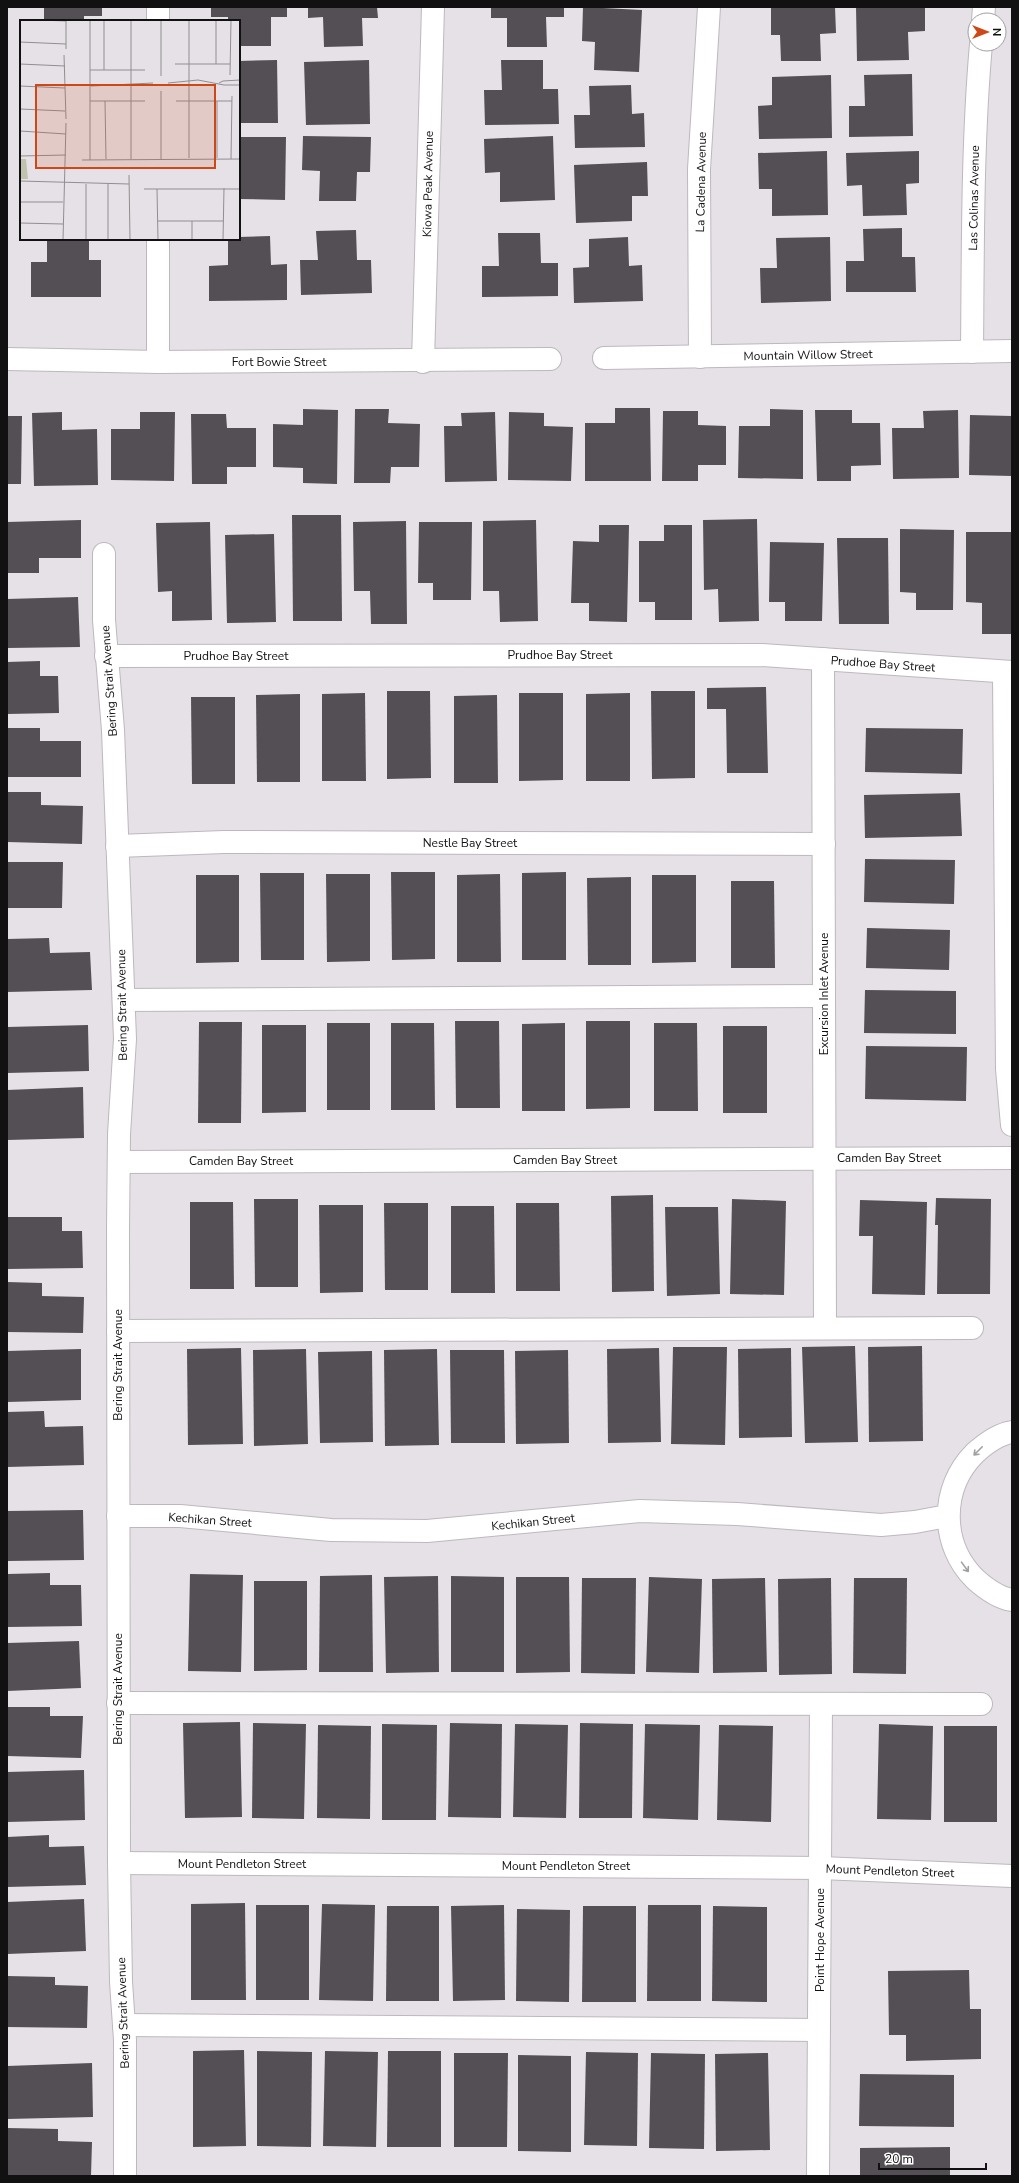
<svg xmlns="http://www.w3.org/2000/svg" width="1019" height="2183" font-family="'Nunito Sans',sans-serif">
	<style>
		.building { fill: #544f54 }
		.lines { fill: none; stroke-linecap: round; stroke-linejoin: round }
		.minor-casing { stroke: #beb8be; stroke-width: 24 }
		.minor { stroke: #fff; stroke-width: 22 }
		.oneway { stroke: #a0a0a0 }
		.labels { text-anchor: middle; stroke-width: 4; stroke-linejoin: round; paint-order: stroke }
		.street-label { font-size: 12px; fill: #121112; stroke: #fff }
		.inset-road { fill: none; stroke: #918e91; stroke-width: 1 }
		.view { fill: #ce4716; fill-opacity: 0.15; stroke: #ce4716; stroke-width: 2 }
		.inset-edge { fill: none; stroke: #121112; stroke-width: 2 }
	</style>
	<rect width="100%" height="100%" fill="#e6e1e6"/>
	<!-- building -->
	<g class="building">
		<polygon points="44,7 102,7 102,16 84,16 84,21 44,21"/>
		<polygon points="211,7 287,7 287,17 271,17 271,46 239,46 239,21 228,21 228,17 211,17"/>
		<polygon points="308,7 377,7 378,18 362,18 363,46 324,47 323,17 308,18"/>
		<polygon points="491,7 564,7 564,17 546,17 547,47 507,47 507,18 491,18"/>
		<polygon points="583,7 642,10 639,72 594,70 595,42 582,41"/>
		<polygon points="771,7 835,7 836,33 820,34 821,61 781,61 780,35 771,35"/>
		<polygon points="856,7 925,7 925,31 908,32 909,60 857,61"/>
		<polygon points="277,60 278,123 239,123 239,61"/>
		<polygon points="369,60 370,124 306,125 304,62"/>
		<polygon points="501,60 543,60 543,89 558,89 559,124 485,125 484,90 502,90"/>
		<polygon points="912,74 913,136 849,137 849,106 865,106 864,75"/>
		<polygon points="831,75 832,138 759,139 758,106 772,105 772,77"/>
		<polygon points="631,85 632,114 644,113 645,147 575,148 574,115 590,115 589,86"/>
		<polygon points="303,136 371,137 370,172 357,172 356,201 319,201 320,171 302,170"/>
		<polygon points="553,136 555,200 500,202 500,172 485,173 484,139"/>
		<polygon points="239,137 286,137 285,200 239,199"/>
		<polygon points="827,151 828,215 772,216 772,189 759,189 758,153"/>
		<polygon points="919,151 919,183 906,184 907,215 863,216 862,185 847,186 846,153"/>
		<polygon points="647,162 648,196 632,196 632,221 576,223 574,165"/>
		<polygon points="902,228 902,257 915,257 916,292 846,292 846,261 864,261 863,229"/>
		<polygon points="356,230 357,260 371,260 372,293 301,295 300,260 318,260 316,231"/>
		<polygon points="498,233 540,233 541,263 558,263 558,296 482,297 482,266 499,266"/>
		<polygon points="270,236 271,265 287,264 287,300 209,301 209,266 228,265 228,239 239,239 239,237"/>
		<polygon points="628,237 629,266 642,265 643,301 574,303 573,268 589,267 589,239"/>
		<polygon points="830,237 831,301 761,303 760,268 777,268 776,238"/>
		<polygon points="47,239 89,239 89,260 101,260 101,297 31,297 31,262 47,262"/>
		<polygon points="615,408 650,408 651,481 585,481 585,423 615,423"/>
		<polygon points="303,409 338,410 337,484 303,483 303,468 273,467 273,424 303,425"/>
		<polygon points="355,409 389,409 388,423 420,424 419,467 391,467 390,483 354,483"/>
		<polygon points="770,409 803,410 803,479 738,478 739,426 770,426"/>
		<polygon points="815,410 852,410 852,423 880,423 881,465 851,466 851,481 817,481"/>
		<polygon points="958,410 959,478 893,479 892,428 924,428 923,411"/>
		<polygon points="663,411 698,411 698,425 726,426 726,465 698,465 698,481 662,481"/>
		<polygon points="62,412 62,430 97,429 98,485 34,486 32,413"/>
		<polygon points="140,412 175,412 174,481 111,480 111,429 140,429"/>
		<polygon points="495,412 497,481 445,482 444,426 462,426 461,413"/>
		<polygon points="509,412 544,413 544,426 573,427 571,481 508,480"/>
		<polygon points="191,414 226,414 227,428 256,428 256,467 227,467 227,484 192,484"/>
		<polygon points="970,415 1012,416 1012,476 969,475"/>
		<polygon points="7,416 22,416 21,484 7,484"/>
		<polygon points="292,515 341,515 342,621 293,621"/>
		<polygon points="757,519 759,621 719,622 718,589 704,590 703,520"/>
		<polygon points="81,520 81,558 39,558 39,573 7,573 7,522"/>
		<polygon points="536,520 538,621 500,622 499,591 483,591 483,521"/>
		<polygon points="406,521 407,624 371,624 370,591 354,591 353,522"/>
		<polygon points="210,522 212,620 172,621 172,591 158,592 156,523"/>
		<polygon points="419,522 472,522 471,600 433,600 433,583 418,583"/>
		<polygon points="599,525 629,525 627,622 589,621 589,603 571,603 573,541 599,542"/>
		<polygon points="664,525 692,525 692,620 655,620 655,602 639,602 639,541 664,541"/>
		<polygon points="900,529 954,530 953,610 916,610 916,593 900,592"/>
		<polygon points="966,532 1012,532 1012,634 982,634 982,603 966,602"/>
		<polygon points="274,534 276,622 227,623 225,535"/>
		<polygon points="837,538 888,538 889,624 839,624"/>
		<polygon points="770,542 824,543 822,621 785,621 785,602 769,602"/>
		<polygon points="78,597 80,647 7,648 7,599"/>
		<polygon points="40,661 40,676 58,676 59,713 7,714 7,662"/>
		<polygon points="766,687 768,773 727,773 726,709 707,709 707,688"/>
		<polygon points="387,691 430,691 431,778 387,779"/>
		<polygon points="651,691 695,691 695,778 652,779"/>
		<polygon points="365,693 366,781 322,781 322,694"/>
		<polygon points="519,693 563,693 563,780 519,781"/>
		<polygon points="630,693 630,781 586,781 586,694"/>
		<polygon points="300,694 300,782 257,782 256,695"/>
		<polygon points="497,695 498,783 454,783 454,696"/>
		<polygon points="191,697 235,697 235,784 192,784"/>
		<polygon points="7,728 40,728 40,741 81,741 81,777 7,777"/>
		<polygon points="866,728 963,729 962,774 865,772"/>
		<polygon points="7,792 41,792 41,805 83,806 82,844 7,842"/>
		<polygon points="960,793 962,836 865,838 864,795"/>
		<polygon points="865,859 955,860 954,904 864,902"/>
		<polygon points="7,862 63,862 62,908 7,908"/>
		<polygon points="391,872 435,872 435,959 392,960"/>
		<polygon points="566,872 566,960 522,960 522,873"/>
		<polygon points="260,873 304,873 304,960 261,960"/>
		<polygon points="326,874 370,874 370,961 327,962"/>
		<polygon points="500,874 501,962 457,962 457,875"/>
		<polygon points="196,875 239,875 239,962 196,963"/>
		<polygon points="652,875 696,875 696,962 652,963"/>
		<polygon points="631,877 631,965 588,965 587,878"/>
		<polygon points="731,881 774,881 775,968 731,968"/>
		<polygon points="867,928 950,930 949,970 866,968"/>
		<polygon points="49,938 50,953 90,952 92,990 7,992 7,939"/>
		<polygon points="865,990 956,991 956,1034 864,1033"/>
		<polygon points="455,1021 499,1021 500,1108 456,1108"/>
		<polygon points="586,1021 630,1021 630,1108 586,1109"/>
		<polygon points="199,1022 242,1022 241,1123 198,1123"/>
		<rect x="327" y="1023" width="43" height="87"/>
		<polygon points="391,1023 434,1023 435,1110 391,1110"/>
		<polygon points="565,1023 565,1111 522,1111 522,1024"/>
		<polygon points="654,1023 697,1023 698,1111 654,1111"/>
		<polygon points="88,1025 89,1071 7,1073 7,1027"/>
		<polygon points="262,1025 306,1025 306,1112 262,1113"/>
		<rect x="723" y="1026" width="44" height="87"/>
		<polygon points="866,1046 967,1047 966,1101 865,1099"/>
		<polygon points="83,1087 84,1138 7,1140 7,1090"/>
		<polygon points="653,1195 654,1291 612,1292 611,1196"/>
		<polygon points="936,1198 991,1199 990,1294 937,1294 938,1225 935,1225"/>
		<polygon points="254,1199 298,1199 298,1287 255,1287"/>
		<polygon points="732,1199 786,1201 784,1295 730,1294"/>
		<polygon points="860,1200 927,1202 925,1295 872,1294 873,1236 859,1236"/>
		<polygon points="190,1202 233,1202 234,1289 190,1289"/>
		<polygon points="384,1203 428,1203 428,1290 385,1290"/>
		<polygon points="516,1203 559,1203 560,1291 516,1291"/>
		<polygon points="319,1205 363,1205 363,1292 320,1293"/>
		<polygon points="451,1206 494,1206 495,1293 451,1293"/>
		<polygon points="665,1207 718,1207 720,1294 667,1296"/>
		<polygon points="7,1217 62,1217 62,1231 82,1231 83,1268 7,1269"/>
		<polygon points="7,1282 42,1283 42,1296 84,1297 83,1333 7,1332"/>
		<polygon points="855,1346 858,1442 805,1443 802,1347"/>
		<polygon points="922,1346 923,1441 869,1442 868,1347"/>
		<polygon points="673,1347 727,1347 725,1445 671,1444"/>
		<polygon points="241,1348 243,1444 188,1445 187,1349"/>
		<polygon points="659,1348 661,1442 608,1443 607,1349"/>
		<polygon points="791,1348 792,1437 739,1438 738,1349"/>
		<polygon points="81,1349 81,1400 7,1402 7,1351"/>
		<polygon points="306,1349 308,1444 254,1446 253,1350"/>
		<polygon points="437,1349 439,1445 385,1446 384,1350"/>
		<polygon points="450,1350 504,1350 505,1443 451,1443"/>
		<polygon points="568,1350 569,1443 516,1444 515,1351"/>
		<polygon points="372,1351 373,1442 320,1443 318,1352"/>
		<polygon points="44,1411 45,1427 83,1426 84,1465 7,1467 7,1412"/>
		<polygon points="83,1510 84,1560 7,1561 7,1511"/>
		<polygon points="50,1573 50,1585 81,1585 82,1626 7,1627 7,1574"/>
		<polygon points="190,1574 243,1575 241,1672 188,1671"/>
		<polygon points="372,1575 373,1672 319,1672 320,1576"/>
		<polygon points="438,1576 439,1672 386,1673 384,1577"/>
		<polygon points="451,1576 504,1577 504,1672 451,1672"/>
		<polygon points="516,1577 569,1577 570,1672 516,1673"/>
		<polygon points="649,1577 702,1579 699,1673 646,1672"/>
		<polygon points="582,1578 636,1578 635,1674 581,1673"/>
		<polygon points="765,1578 767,1672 713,1673 712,1579"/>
		<polygon points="831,1578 832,1674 779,1675 778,1579"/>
		<polygon points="854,1578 907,1578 906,1674 853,1673"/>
		<polygon points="254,1581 307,1581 307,1670 254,1671"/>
		<polygon points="79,1641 81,1688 7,1691 7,1643"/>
		<polygon points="7,1707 50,1707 50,1716 83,1716 81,1758 7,1756"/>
		<polygon points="240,1722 242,1817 185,1818 183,1723"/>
		<polygon points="253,1723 306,1724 304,1819 252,1818"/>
		<polygon points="450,1723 502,1724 501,1818 448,1817"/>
		<polygon points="580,1723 633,1724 632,1818 579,1818"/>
		<polygon points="382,1724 437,1725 436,1820 382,1820"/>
		<polygon points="515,1724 568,1725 566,1818 513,1817"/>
		<polygon points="645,1724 700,1725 698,1820 643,1818"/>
		<polygon points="879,1724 933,1726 931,1820 877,1819"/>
		<polygon points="318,1725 371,1726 370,1819 317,1818"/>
		<polygon points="719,1725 773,1726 771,1822 717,1820"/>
		<rect x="944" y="1726" width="53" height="96"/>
		<polygon points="84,1770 85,1820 7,1822 7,1772"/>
		<polygon points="49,1835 49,1847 84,1846 86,1885 7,1887 7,1837"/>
		<polygon points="84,1899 86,1951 7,1954 7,1902"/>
		<polygon points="245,1903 246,2000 191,2000 191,1904"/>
		<polygon points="322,1904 375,1905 373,2001 319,2000"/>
		<rect x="256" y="1905" width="53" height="95"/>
		<polygon points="504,1905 505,2000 453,2001 451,1906"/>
		<polygon points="648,1905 701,1905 701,2001 647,2001"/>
		<polygon points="387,1906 439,1906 439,2001 386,2001"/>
		<polygon points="583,1906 636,1906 636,2002 582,2002"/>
		<polygon points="713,1906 767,1907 767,2002 712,2001"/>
		<polygon points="517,1909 570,1910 569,2002 516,2001"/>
		<polygon points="969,1970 970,2009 981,2009 981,2059 906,2061 906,2035 889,2035 888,1971"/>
		<polygon points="7,1976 55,1977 55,1985 88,1986 87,2028 7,2027"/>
		<polygon points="244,2050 246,2146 193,2147 193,2051"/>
		<polygon points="257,2051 312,2052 311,2147 257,2146"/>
		<polygon points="325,2051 378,2052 376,2147 323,2146"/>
		<polygon points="388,2051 441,2051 441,2147 387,2147"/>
		<polygon points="586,2052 638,2053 637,2146 584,2145"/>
		<polygon points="454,2053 508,2053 507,2147 454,2147"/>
		<polygon points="651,2053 705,2054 704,2149 649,2148"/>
		<polygon points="768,2053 770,2150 716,2151 715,2054"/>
		<polygon points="518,2055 571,2056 571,2152 518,2151"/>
		<polygon points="92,2063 93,2117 7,2119 7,2066"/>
		<polygon points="860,2074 954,2075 954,2127 859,2126"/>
		<polygon points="7,2128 58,2129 58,2141 92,2142 91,2176 7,2176"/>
		<polygon points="950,2147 950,2176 860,2176 860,2148"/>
	</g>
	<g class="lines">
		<!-- minor casing -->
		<g class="minor-casing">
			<g id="minor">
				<polyline points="983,20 984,7"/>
				<polyline points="158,21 158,7"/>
				<path d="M972 352C973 249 972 146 981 44"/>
				<polyline points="700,357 699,169 709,7"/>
				<polyline points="604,358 1012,351"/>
				<polyline points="7,359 158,362 550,359"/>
				<polyline points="158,362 158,239"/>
				<polyline points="423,362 433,7"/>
				<polyline points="104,554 104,620 113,730 125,1039 119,1134 118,1228 119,1863 121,1982 125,2040 125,2176"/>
				<polyline points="106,656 762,655 1012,672"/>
				<polyline points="823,659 825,1328"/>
				<polyline points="1004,672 1007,1069 1012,1125"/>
				<polyline points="117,846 224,842 824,844"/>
				<polyline points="124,1000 824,996"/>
				<polyline points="119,1162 1012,1158"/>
				<polyline points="118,1331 972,1328"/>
				<path d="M1012 1432C999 1434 985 1444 975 1453 940 1488 940 1544 975 1579 985 1588 999 1598 1012 1600"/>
				<polyline points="118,1516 180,1516 331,1530 427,1531 640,1511 737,1514 881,1525 915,1522 947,1516"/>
				<polyline points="118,1703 981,1704"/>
				<polyline points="119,1863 821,1868 1012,1876"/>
				<polyline points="124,2025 819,2030"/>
				<polyline points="818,2176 821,1704"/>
			</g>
		</g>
		<!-- minor -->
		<use href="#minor" class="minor"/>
	</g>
	<!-- one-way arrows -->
	<defs><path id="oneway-shaft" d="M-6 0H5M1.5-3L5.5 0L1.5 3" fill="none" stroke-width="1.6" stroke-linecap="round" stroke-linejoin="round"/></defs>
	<g class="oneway">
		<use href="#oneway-shaft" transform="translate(978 1451) rotate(135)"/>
		<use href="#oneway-shaft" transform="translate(965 1567) rotate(54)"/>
	</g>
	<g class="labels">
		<!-- street labels -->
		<g class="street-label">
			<text transform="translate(701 182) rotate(-89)" y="4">La Cadena Avenue</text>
			<text transform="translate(428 184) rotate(-89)" y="4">Kiowa Peak Avenue</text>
			<text transform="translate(974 198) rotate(-89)" y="4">Las Colinas Avenue</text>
			<text transform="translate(808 355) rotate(-1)" y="4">Mountain Willow Street</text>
			<text x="279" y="366">Fort Bowie Street</text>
			<text x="560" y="659">Prudhoe Bay Street</text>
			<text x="236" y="660">Prudhoe Bay Street</text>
			<text transform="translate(883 664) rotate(4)" y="4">Prudhoe Bay Street</text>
			<text transform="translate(109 681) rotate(-94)" y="4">Bering Strait Avenue</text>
			<text x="470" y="847">Nestle Bay Street</text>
			<text transform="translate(824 994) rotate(-90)" y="4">Excursion Inlet Avenue</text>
			<text transform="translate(122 1005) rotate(-91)" y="4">Bering Strait Avenue</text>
			<text x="889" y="1162">Camden Bay Street</text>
			<text x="565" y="1164">Camden Bay Street</text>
			<text x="241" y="1165">Camden Bay Street</text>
			<text transform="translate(118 1365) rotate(-90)" y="4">Bering Strait Avenue</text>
			<text transform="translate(210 1520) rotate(4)" y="4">Kechikan Street</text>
			<text transform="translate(533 1522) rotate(-6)" y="4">Kechikan Street</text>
			<text transform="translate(118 1689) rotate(-90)" y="4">Bering Strait Avenue</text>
			<text x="242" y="1868">Mount Pendleton Street</text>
			<text x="566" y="1870">Mount Pendleton Street</text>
			<text transform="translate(890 1871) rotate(2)" y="4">Mount Pendleton Street</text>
			<text transform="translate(820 1940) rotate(-90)" y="4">Point Hope Avenue</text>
			<text transform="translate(123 2013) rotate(-92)" y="4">Bering Strait Avenue</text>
		</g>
	</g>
	<!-- overview -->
	<g transform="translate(20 20)">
		<rect width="220" height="220" fill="#e6e1e6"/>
		<path d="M0 139H6L8 159H0Z" fill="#c0c4af"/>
		<path class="inset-road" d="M20 0 46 1M46 0V29M70 0V140M84 0V50M111 0V139M0 22 46 24M44 35 46 99M0 44 45 46M155 44H210M196 44V0M70 50H125M210 55 211 0M141 56V0M148 63 178 60 204 65H220M199 63 203 61 220 60M0 66 45 68M71 66 133 63M141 71V139M70 81H125M85 81 86 139M156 81H212M0 89 45 91M0 111 46 114M0 136 46 135M169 138V0M197 138V81M211 139 212 76M62 140 220 139M109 155 110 220M0 161 109 164M66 164V220M88 164V220M124 169H220M137 169 138 220M0 182H43M138 201H203M0 203 43 204M43 220 46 103M172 220V201M203 220 204 168"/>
		<path class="view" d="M16 65H195V148H16Z"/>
		<rect width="220" height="220" class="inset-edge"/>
	</g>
	<!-- border -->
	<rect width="1019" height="2183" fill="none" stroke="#121112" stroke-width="16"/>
	<!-- north arrow -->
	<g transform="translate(987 32) rotate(90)"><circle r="19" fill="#ffffff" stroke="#a0a0a0"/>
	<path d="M0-3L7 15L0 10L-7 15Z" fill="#ce4716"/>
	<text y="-6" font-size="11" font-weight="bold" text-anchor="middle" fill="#121112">N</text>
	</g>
	<!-- scale -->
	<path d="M879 2163v6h107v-6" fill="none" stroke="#121112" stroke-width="2"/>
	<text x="885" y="2163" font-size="12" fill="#121112" stroke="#ffffff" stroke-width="3" paint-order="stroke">20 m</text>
</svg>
